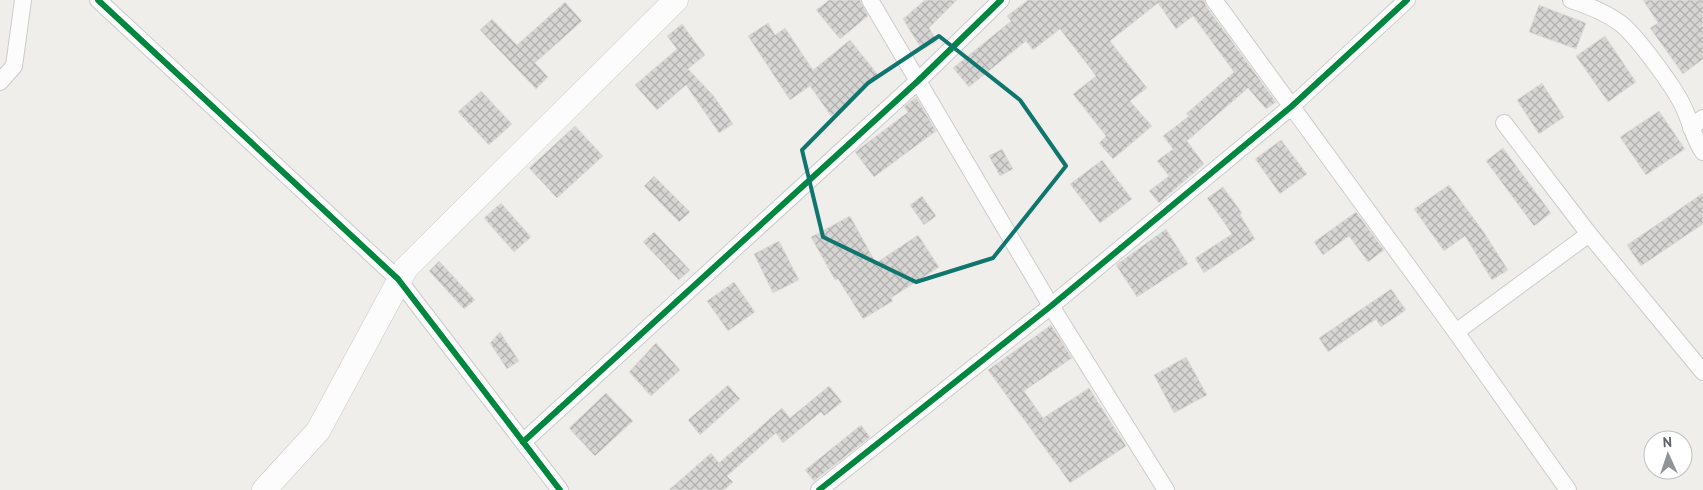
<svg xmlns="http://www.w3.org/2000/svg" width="1703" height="490" font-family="'PT Sans',sans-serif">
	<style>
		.building { fill: url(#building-cross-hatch); stroke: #deddd9 }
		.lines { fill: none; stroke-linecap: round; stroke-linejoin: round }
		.street-casing { stroke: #cbcccc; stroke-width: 18 }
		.secondary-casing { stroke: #cacacb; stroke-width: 25 }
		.street { stroke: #fdfcfc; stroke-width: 16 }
		.secondary { stroke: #fdfcfc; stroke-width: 24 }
		.cycleway-casing { stroke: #fff; stroke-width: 9 }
		.cycleway { stroke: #00873e; stroke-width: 6 }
		.marked { fill: none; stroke: #0f766e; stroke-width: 4; stroke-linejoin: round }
	</style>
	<defs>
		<pattern id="building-cross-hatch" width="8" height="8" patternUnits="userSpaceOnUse" patternTransform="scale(1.25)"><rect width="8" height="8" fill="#d6d5d3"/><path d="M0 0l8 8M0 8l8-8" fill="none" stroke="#b1b0af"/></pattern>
	</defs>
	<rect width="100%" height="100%" fill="#efeeea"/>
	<!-- building -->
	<g class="building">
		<polygon points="829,0 860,0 868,16 840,39 816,10"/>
		<polygon points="925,0 957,0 929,28 937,41 922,50 903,19"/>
		<polygon points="1028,0 1204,0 1206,6 1276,102 1266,109 1248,88 1187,141 1204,164 1159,203 1149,191 1169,176 1157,161 1173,149 1163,136 1189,116 1186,114 1234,72 1193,16 1176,29 1158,3 1110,41 1147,88 1130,101 1152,126 1113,159 1099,143 1106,136 1073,94 1096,76 1060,29 1033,50 1026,41 969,87 953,68 1011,21 1007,16"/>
		<polygon points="1643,0 1703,0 1703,59 1683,74 1650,28 1658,23"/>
		<polygon points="565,2 582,21 535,63 548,77 536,89 480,30 492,19 517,45"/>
		<polygon points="1539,5 1586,23 1576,49 1529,32"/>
		<polygon points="768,23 775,35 785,28 813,70 850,40 879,76 847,102 848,104 831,116 810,86 790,100 748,36"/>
		<polygon points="682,24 705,55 688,69 713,95 733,124 719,133 686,85 657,110 635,85 677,49 667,36"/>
		<polygon points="1605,36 1636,82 1608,102 1576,56"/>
		<polygon points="1542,83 1564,117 1539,134 1517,100"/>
		<polygon points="481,91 512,124 489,145 458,112"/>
		<polygon points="916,97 936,131 874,177 855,152 908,112 904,107"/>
		<polygon points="1659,111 1685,149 1646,175 1620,137"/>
		<polygon points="575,126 603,156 557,198 529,168"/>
		<polygon points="1281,140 1307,174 1280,194 1255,159"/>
		<polygon points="1503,148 1551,213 1534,226 1486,161"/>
		<polygon points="1002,149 1013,169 1000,176 989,156"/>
		<polygon points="1102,160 1132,199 1100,223 1070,184"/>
		<polygon points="654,176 690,212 679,222 644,186"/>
		<polygon points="1449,185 1483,231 1508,270 1492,280 1465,236 1444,251 1414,209"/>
		<polygon points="1223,187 1242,213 1240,215 1255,239 1204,273 1195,258 1232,234 1207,198"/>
		<polygon points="1703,193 1703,224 1641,266 1627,245"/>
		<polygon points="922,196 936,216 924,225 910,205"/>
		<polygon points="501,203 531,237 514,252 484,218"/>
		<polygon points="1356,212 1384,250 1368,262 1349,236 1323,255 1314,242"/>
		<polygon points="850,216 876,263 918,235 939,267 891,298 893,301 863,319 838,279 835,280 811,237"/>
		<polygon points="1166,229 1188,264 1137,297 1116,265"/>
		<polygon points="654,232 690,270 679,280 643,242"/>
		<polygon points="779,241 799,280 773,293 754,254"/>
		<polygon points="439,261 475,300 464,309 429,271"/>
		<polygon points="734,282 755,312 728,331 707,301"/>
		<polygon points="1391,289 1406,310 1381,327 1376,319 1328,352 1319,338"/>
		<polygon points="1051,325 1072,358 1024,391 1043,418 1089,388 1126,446 1070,483 988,370"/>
		<polygon points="500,332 519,361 507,369 490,343"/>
		<polygon points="656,343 680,370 651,396 629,372"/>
		<polygon points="1186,357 1207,395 1174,413 1154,375"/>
		<polygon points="728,385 740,399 700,435 688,420"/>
		<polygon points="829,386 842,402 824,416 821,412 783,443 776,433 727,476 733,482 724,490 669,490 711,453 719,463 782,408 790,418"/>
		<polygon points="606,393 633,421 595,456 569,428"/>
		<polygon points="861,425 870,437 814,481 805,470"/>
	</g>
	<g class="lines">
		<!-- street casing -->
		<g class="street-casing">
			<g id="street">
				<polyline points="98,0 398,279 560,490"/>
				<polyline points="870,0 1051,306 1166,490"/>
				<polyline points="1214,0 1456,332 1568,490"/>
				<path d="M1571 0C1587 5 1606 13 1620 23 1636 35 1674 87 1683 106 1691 122 1693 138 1703 152"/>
				<polyline points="0,82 14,66 23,0"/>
				<polyline points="1504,123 1589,234 1703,372"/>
				<polyline points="1691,128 1703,118"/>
				<polyline points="1456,332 1589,234"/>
				<polyline points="523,442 919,80 1001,0"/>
				<polyline points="819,490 1051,306 1292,106 1407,0"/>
			</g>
		</g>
		<!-- secondary casing -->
		<g class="secondary-casing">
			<polyline id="secondary" points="264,490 318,431 406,268 676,0"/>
		</g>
		<!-- street -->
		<use href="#street" class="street"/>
		<!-- secondary -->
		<use href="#secondary" class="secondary"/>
		<!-- cycleway casing -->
		<g class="cycleway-casing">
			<g id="cycleway">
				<polyline points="98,0 398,279 560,490"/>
				<polyline points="523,442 919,80 1001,0"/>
				<polyline points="819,490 1051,306 1292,106 1407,0"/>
			</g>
		</g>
		<!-- cycleway -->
		<use href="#cycleway" class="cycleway"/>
	</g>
	<!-- marked area -->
	<path class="marked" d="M939 36 1020 100 1066 166 993 258 916 282 823 237 802 150 868 83Z"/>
	<!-- north arrow -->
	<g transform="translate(1668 455) rotate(357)"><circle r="24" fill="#ffffff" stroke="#bfc1c3"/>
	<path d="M0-4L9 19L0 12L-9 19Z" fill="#919496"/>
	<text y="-8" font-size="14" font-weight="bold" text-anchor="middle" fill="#5f6368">N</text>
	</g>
</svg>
